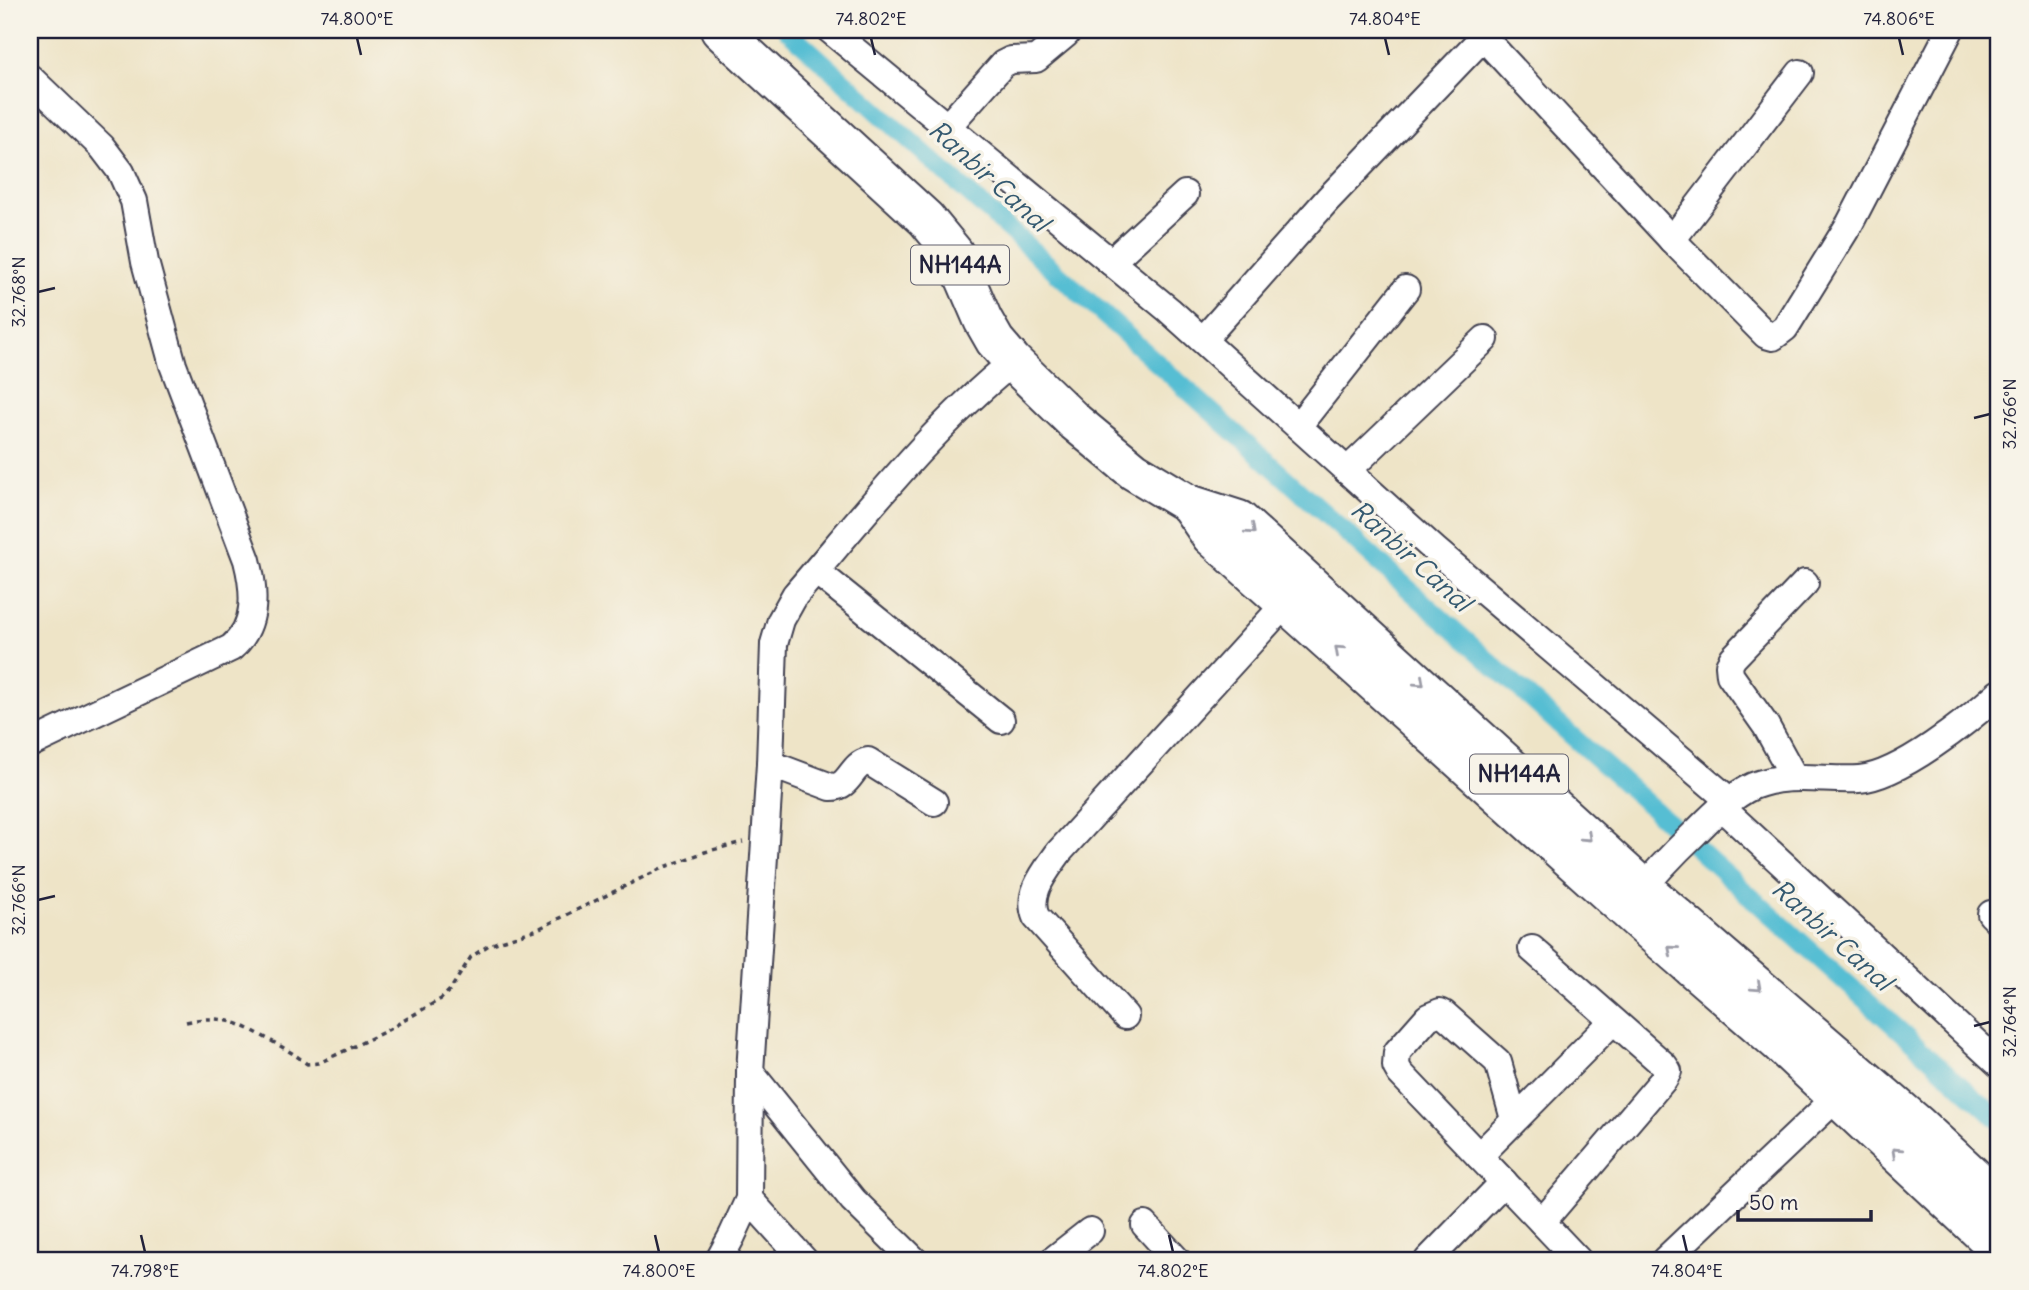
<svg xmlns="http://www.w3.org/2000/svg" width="2029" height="1290" font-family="Delius,sans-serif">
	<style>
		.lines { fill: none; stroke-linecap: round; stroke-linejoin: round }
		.canal { stroke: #56bed3; stroke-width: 19 }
		.minor-casing { stroke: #413f50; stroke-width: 30 }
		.highway-casing { stroke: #413f50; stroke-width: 42 }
		.path { stroke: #413f50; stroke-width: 3.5; stroke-dasharray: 5 5; stroke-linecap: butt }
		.minor { stroke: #fff; stroke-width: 26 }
		.highway { stroke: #fff; stroke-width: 38 }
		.oneway { stroke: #9c9ca7 }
		.ticks { fill: none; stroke: #22223b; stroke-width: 2.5 }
		.labels { text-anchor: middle; stroke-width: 7; stroke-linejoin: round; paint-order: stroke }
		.shield { fill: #f7f3e8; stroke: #62616f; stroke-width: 2 }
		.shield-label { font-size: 23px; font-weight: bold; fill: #22223b }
		.water-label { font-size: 26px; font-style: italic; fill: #345970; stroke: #f7f3e8 }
		.neatline { fill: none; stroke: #22223b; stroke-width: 2.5 }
		.ticks-label { font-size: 18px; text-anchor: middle; fill: #22223b }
	</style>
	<rect width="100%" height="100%" fill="#f7f3e8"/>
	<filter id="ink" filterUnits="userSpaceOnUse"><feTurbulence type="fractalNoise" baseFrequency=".0143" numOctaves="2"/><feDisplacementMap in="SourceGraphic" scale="14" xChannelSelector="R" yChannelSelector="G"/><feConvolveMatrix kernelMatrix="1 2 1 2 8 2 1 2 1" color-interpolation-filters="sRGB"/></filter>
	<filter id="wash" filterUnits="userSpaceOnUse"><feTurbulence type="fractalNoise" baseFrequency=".00686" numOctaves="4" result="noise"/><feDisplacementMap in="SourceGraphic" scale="28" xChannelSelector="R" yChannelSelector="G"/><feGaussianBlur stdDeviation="1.57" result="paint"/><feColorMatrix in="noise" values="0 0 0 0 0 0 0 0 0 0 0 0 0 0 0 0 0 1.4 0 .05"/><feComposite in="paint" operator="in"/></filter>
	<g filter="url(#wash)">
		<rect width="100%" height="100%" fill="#eee4c7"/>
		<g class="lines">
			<!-- canal -->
			<polyline class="canal" points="787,30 1999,1120"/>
		</g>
	</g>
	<g filter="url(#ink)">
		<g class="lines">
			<!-- minor casing -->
			<g class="minor-casing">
				<g id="minor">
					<polyline points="830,30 1169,310 1435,550 1730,801"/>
					<polyline points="1483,37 1672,240 1766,335 1773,337 1785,328 1850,223 1950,30"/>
					<path d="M30 78 102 147 121 172 134 201 145 262 173 365 247 560C255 591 258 626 231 648L30 744"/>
					<polyline points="947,127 1003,64 1011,60 1036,59 1066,34"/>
					<polyline points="1672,240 1800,73"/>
					<polyline points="1111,262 1185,194"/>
					<polyline points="1203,340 1328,199 1490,30"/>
					<polyline points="1298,426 1406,289"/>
					<polyline points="1347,471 1485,339"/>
					<polyline points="816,571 1001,720"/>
					<path d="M770 764 831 787C850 788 851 764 868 761L934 802"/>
					<polyline points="1794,777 1766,726 1730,675 1729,665 1733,658 1805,583"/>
					<polyline points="1721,807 1999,1064"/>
					<path d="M1633 900C1652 876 1673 854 1695 833 1712 816 1731 796 1753 786 1788 772 1823 781 1859 779 1900 776 1969 720 1999 693"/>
					<polyline points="1991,914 1999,922"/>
					<polyline points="1532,949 1664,1065 1668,1071 1664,1079 1542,1222"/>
					<path d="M1125 1016 1036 917C1026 893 1046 871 1059 852L1286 603"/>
					<polyline points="750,1072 853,1200 914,1260"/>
					<polyline points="1514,1119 1498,1062 1444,1014 1440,1012 1428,1017 1397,1052 1396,1066 1400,1073 1578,1260"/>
					<polyline points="1479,1156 1613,1021"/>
					<polyline points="749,1199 804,1260"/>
					<polyline points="1145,1225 1177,1260"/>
					<path d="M719 1260 732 1236 749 1199 750 1072 770 764 774 644 781 620 795 595C863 516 932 427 1013 362"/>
					<polyline points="1053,1260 1090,1231"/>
					<polyline points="1428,1260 1504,1182"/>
					<polyline points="1665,1260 1837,1097"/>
				</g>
			</g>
			<!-- highway casing -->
			<g class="highway-casing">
				<g id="highway">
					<polyline points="720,30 926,219 954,253 983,320 995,341 1013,362 1075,422 1134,471 1189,504 1239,520 1643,888 1918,1125 1999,1200"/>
					<polyline points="1189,504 1211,536 1658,938 1779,1043 1999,1249"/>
				</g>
			</g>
			<!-- path -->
			<path class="path" d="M186 1022C226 1013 242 1025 275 1043 287 1050 296 1055 307 1064L319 1063 384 1032 441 999 450 990 471 957 489 945 538 929 662 868 705 852 743 842"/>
			<!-- minor -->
			<use href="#minor" class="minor"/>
			<!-- highway -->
			<use href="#highway" class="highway"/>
		</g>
		<!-- one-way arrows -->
		<defs><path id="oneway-chevron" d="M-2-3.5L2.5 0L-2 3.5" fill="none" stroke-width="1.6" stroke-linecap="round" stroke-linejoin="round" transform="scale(1.75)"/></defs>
		<g class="oneway">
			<use href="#oneway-chevron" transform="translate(1251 530) rotate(42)"/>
			<use href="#oneway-chevron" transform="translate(1339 650) rotate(-138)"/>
			<use href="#oneway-chevron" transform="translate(1420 682) rotate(42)"/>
			<use href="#oneway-chevron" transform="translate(1587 837) rotate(43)"/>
			<use href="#oneway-chevron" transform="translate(1672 950) rotate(-139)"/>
			<use href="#oneway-chevron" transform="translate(1757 987) rotate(42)"/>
			<use href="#oneway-chevron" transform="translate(1896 1152) rotate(-137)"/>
		</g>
	</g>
	<!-- ticks -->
	<path class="ticks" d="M357 38 361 55M871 38 875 55M1385 38 1389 55M1899 38 1903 55M38 292 55 288M1974 418 1990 414M38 900 55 896M1974 1026 1990 1022M141 1235 145 1252M655 1235 659 1252M1169 1235 1173 1252M1683 1235 1687 1252"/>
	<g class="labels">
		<!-- shield labels -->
		<g class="shield">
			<rect x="911" y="245.5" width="98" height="39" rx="5"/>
			<rect x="1470" y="754.5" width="98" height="39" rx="5"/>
		</g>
		<g class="shield-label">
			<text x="960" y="273">NH144A</text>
			<text x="1519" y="782">NH144A</text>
		</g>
		<!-- water labels -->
		<g class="water-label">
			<text transform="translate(989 176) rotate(42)" y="9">Ranbir Canal</text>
			<text transform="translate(1411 556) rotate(42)" y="9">Ranbir Canal</text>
			<text transform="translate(1832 935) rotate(42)" y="9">Ranbir Canal</text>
		</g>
	</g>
	<!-- margin -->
	<rect width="2029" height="1290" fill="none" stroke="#f7f3e8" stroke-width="77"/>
	<!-- scale -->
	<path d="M1738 1210v10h133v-10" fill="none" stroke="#22223b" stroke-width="3.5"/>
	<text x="1749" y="1210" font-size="21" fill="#22223b" stroke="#f7f3e8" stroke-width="5" paint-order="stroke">50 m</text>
	<rect x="38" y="38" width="1952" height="1214" class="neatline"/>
	<g class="ticks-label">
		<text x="357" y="25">74.800°E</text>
		<text x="871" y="25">74.802°E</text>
		<text x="1385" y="25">74.804°E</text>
		<text x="1899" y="25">74.806°E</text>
		<text transform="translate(19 292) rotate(-90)" y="6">32.768°N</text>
		<text transform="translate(2010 414) rotate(-90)" y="6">32.766°N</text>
		<text transform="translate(19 900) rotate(-90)" y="6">32.766°N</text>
		<text transform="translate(2010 1022) rotate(-90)" y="6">32.764°N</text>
		<text x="145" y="1277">74.798°E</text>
		<text x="659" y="1277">74.800°E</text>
		<text x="1173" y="1277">74.802°E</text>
		<text x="1687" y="1277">74.804°E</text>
	</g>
</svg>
